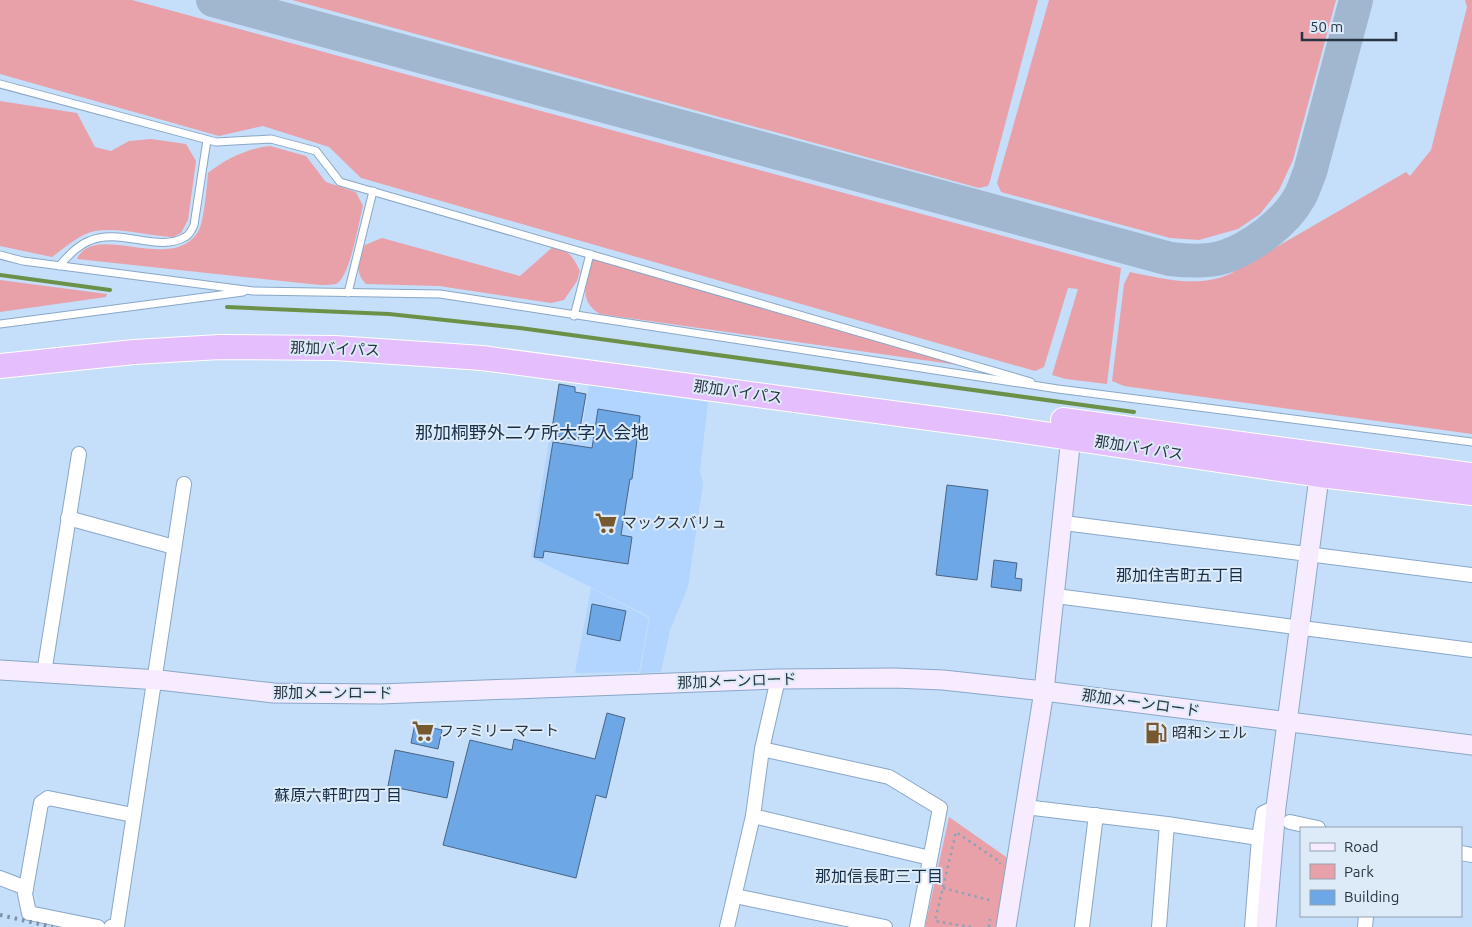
<svg xmlns="http://www.w3.org/2000/svg" width="1472" height="927" font-family="Ubuntu,'Noto Sans JP',sans-serif">
	<style>
		.built { fill: #b1d5fe }
		.green { fill: #e9a1a9 }
		.lines { fill: none; stroke-linecap: round; stroke-linejoin: round }
		.stream { stroke: #6b9148; stroke-width: 4 }
		.taxiway { stroke: #a1b7d0; stroke-width: 34 }
		.building { fill: #6da7e6; stroke: #496482 }
		.lane-casing { stroke: #89a7c7; stroke-width: 9 }
		.street-casing { stroke: #89a7c7; stroke-width: 16 }
		.secondary-casing { stroke: #89a7c7; stroke-width: 21 }
		.highway-casing { stroke: #fff; stroke-width: 26 }
		.path { stroke: #8ea2b9; stroke-width: 2.5; stroke-dasharray: 2.5 4; stroke-linecap: butt }
		.lane { stroke: #fff; stroke-width: 7 }
		.street { stroke: #fff; stroke-width: 14 }
		.secondary { stroke: #f7ecff; stroke-width: 19 }
		.highway { stroke: #e5befe; stroke-width: 24 }
		.rail { stroke: #7d90a5; stroke-width: 4; stroke-dasharray: 2.5 5; stroke-linecap: butt }
		.labels { text-anchor: middle; stroke-width: 4; stroke-linejoin: round; paint-order: stroke }
		.street-label { font-size: 15px; fill: #283441; stroke: #ddeaf8 }
		.poi-label { font-size: 15px; fill: #283441; stroke: #ddeaf8; text-anchor: start }
		.neighbourhood-label { font-size: 16px; fill: #142d48; stroke: #ddeaf8 }
		.quarter-label { font-size: 18px; fill: #142d48; stroke: #ddeaf8 }
	</style>
	<rect width="100%" height="100%" fill="#c5defa"/>
	<!-- built -->
	<g class="built">
		<polygon points="589,385 708,402 700,471 703,483 688,587 670,630 661,672 640,673 650,617 531,557 549,439 580,443"/>
		<polygon points="591,588 649,618 639,672 575,673"/>
	</g>
	<!-- green -->
	<g class="green">
		<polygon points="0,0 132,0 1121,268 1107,384 1066,379 1052,375 1078,289 1068,288 1044,367 1035,371 361,178 329,147 263,126 219,136 0,74"/>
		<polygon points="292,0 1038,0 990,181 988,186 979,188"/>
		<polygon points="1049,0 1336,0 1293,160 1279,190 1260,214 1238,229 1199,240 1170,238 1001,192 997,183"/>
		<path d="M1465 0H1472V434L1124 386 1112 381 1124 284 1130 272C1164 279 1197 288 1230 274L1406 172 1410 176 1431 150 1467 7Z"/>
		<path d="M0 101 77 113 95 147 111 151 129 141 151 139 186 144 196 161 188 220 181 233 173 237C148 236 120 227 95 231 80 234 64 248 52 257L0 246Z"/>
		<path d="M270 146 306 156 326 182 356 192 363 206C359 221 350 278 336 284 331 285 324 285 320 285L77 259C95 220 173 276 199 230 204 221 207 185 208 173 225 159 248 148 270 146Z"/>
		<path d="M382 238 520 276 555 245C568 250 574 258 580 271L577 281 564 300 551 303 439 286 366 284C354 272 358 260 365 245Z"/>
		<path d="M593 259 971 364 972 367 600 314C577 301 586 279 593 259Z"/>
		<polygon points="0,280 107,294 106,297 0,312"/>
		<polygon points="949,817 1009,859 998,927 925,927"/>
	</g>
	<g class="lines">
		<!-- stream -->
		<g class="stream">
			<polyline points="0,275 110,290"/>
			<polyline points="227,307 389,314 520,328 1134,412"/>
		</g>
		<!-- taxiway -->
		<path class="taxiway" d="M213 0 1170 259C1187 261 1208 262 1224 257 1251 248 1285 223 1299 198 1304 190 1306 181 1310 172L1356 0"/>
	</g>
	<!-- building -->
	<g class="building">
		<polygon points="559,384 575,387 575,392 586,394 578,440 551,435"/>
		<polygon points="598,409 640,416 632,479 630,479 621,535 632,537 628,564 544,551 543,558 534,557 553,442 592,448"/>
		<polygon points="947,485 988,490 977,580 936,575"/>
		<polygon points="994,560 1017,563 1015,578 1022,579 1021,591 991,587"/>
		<polygon points="592,604 626,611 620,641 587,634"/>
		<polygon points="607,713 625,718 606,798 596,795 576,878 443,845 470,740 512,750 514,739 595,759"/>
		<polygon points="415,724 442,730 438,749 411,743"/>
		<polygon points="395,750 454,762 447,798 388,786"/>
	</g>
	<g class="lines">
		<!-- lane casing -->
		<g class="lane-casing">
			<g id="lane">
				<polyline points="0,84 216,142 271,139 316,151 340,182 1031,382"/>
				<polyline points="0,255 23,261 253,291 440,294 1058,389 1472,442"/>
				<path d="M59 266C68 256 77 246 89 241 119 227 159 253 185 237 190 235 192 229 194 225L207 140"/>
				<polyline points="348,293 373,191"/>
				<polyline points="574,316 590,254"/>
				<polyline points="0,324 243,292"/>
			</g>
		</g>
		<!-- street casing -->
		<g class="street-casing">
			<g id="street">
				<polyline points="68,518 174,547"/>
				<polyline points="1064,523 1472,575"/>
				<polyline points="1056,596 1472,650"/>
				<polyline points="44,673 79,454"/>
				<polyline points="762,749 889,777 940,808 917,927"/>
				<polyline points="1025,807 1167,824 1259,838 1263,813 1276,807"/>
				<polyline points="753,816 930,858"/>
				<polyline points="1290,822 1318,828"/>
				<polyline points="1461,853 1472,855"/>
				<polyline points="0,878 26,888"/>
				<polyline points="735,896 885,927"/>
				<polyline points="98,927 29,913 25,894 41,803 48,798 133,815"/>
				<polyline points="111,927 117,926 184,484"/>
				<polyline points="727,927 753,816 762,749 778,679"/>
				<polyline points="1082,927 1096,815"/>
				<polyline points="1159,927 1167,824"/>
				<polyline points="1252,927 1259,838"/>
				<polyline points="1365,927 1366,916"/>
			</g>
		</g>
		<!-- secondary casing -->
		<g class="secondary-casing">
			<g id="secondary">
				<polyline points="0,670 159,680 274,693 380,694 778,679 895,678 943,680 1044,691 1472,745"/>
				<polyline points="1006,927 1044,691 1071,437"/>
				<polyline points="1266,927 1276,807 1321,462"/>
			</g>
		</g>
		<!-- highway casing -->
		<g class="highway-casing">
			<g id="highway">
				<polyline points="0,366 134,352 220,347 335,348 482,358 1004,428 1320,475 1472,493"/>
				<polyline points="1063,420 1472,475"/>
			</g>
		</g>
		<!-- path -->
		<g class="path">
			<polyline points="943,888 993,901"/>
			<polyline points="971,927 935,921 956,832 1000,862 1000,864"/>
			<polyline points="989,927 990,919"/>
		</g>
		<!-- lane -->
		<use href="#lane" class="lane"/>
		<!-- street -->
		<use href="#street" class="street"/>
		<!-- secondary -->
		<use href="#secondary" class="secondary"/>
		<!-- highway -->
		<use href="#highway" class="highway"/>
		<!-- rail -->
		<polyline class="rail" points="0,915 53,927"/>
	</g>
	<!-- icons -->
	<defs>
		<g id="supermarket-bare" transform="scale(1.725)"><path d="M-6-5.5h2.5l.6 2H6L4.5 2H-2.5L-4.4-4H-6ZM-1.5 3.2a1.3 1.3 0 1 0 .1 0ZM3 3.2a1.3 1.3 0 1 0 .1 0Z" fill="#78582e" stroke="#ddeaf8" stroke-width="2.5" paint-order="stroke"/></g>
		<g id="fuel-bare" transform="scale(1.725)"><path d="M-5.5-6h7V0h2V4h1.3V-2.5L3-4.5l.8-.8L6-3V5H2.5V1h-1V6h-7ZM-4.2-4.7v3.2H.2V-4.7Z" fill="#78582e" stroke="#ddeaf8" stroke-width="2.5" paint-order="stroke"/></g>
	</defs>
	<g fill-rule="evenodd">
		<use href="#supermarket-bare" x="606" y="523"/>
		<use href="#supermarket-bare" x="423" y="731"/>
		<use href="#fuel-bare" x="1156" y="733"/>
	</g>
	<g class="labels">
		<!-- street labels -->
		<g class="street-label">
			<text transform="translate(335 349) rotate(2)" y="5">那加バイパス</text>
			<text transform="translate(738 392) rotate(8)" y="5">那加バイパス</text>
			<text transform="translate(1139 448) rotate(9)" y="5">那加バイパス</text>
			<text transform="translate(737 681) rotate(-2)" y="5">那加メーンロード</text>
			<text x="333" y="698">那加メーンロード</text>
			<text transform="translate(1141 703) rotate(8)" y="5">那加メーンロード</text>
		</g>
		<!-- poi labels -->
		<g class="poi-label">
			<text x="622" y="528">マックスバリュ</text>
			<text x="439" y="736">ファミリーマート</text>
			<text x="1172" y="738">昭和シェル</text>
		</g>
		<!-- neighbourhood labels -->
		<g class="neighbourhood-label">
			<text x="1180" y="581">那加住吉町五丁目</text>
			<text x="338" y="801">蘇原六軒町四丁目</text>
			<text x="879" y="882">那加信長町三丁目</text>
		</g>
		<!-- quarter labels -->
		<g class="quarter-label">
			<text x="532" y="439">那加桐野外二ケ所大字入会地</text>
		</g>
	</g>
	<!-- legend -->
	<rect x="1300" y="827" width="162" height="90" fill="#ddeaf8" stroke="#95a1af"/>
	<rect x="1310" y="843" width="25" height="8" fill="#f7ecff" stroke="#95a1af"/>
	<text x="1344" y="852" font-size="15" fill="#283441">Road</text>
	<rect x="1310" y="864" width="25" height="15" fill="#e9a1a9" stroke="#95a1af"/>
	<text x="1344" y="877" font-size="15" fill="#283441">Park</text>
	<rect x="1310" y="890" width="25" height="15" fill="#6da7e6" stroke="#95a1af"/>
	<text x="1344" y="902" font-size="15" fill="#283441">Building</text>
	<!-- scale -->
	<path d="M1302 32v8h94v-8" fill="none" stroke="#283441" stroke-width="2.5"/>
	<text x="1310" y="32" font-size="15" fill="#283441" stroke="#ddeaf8" stroke-width="4" paint-order="stroke">50 m</text>
</svg>
